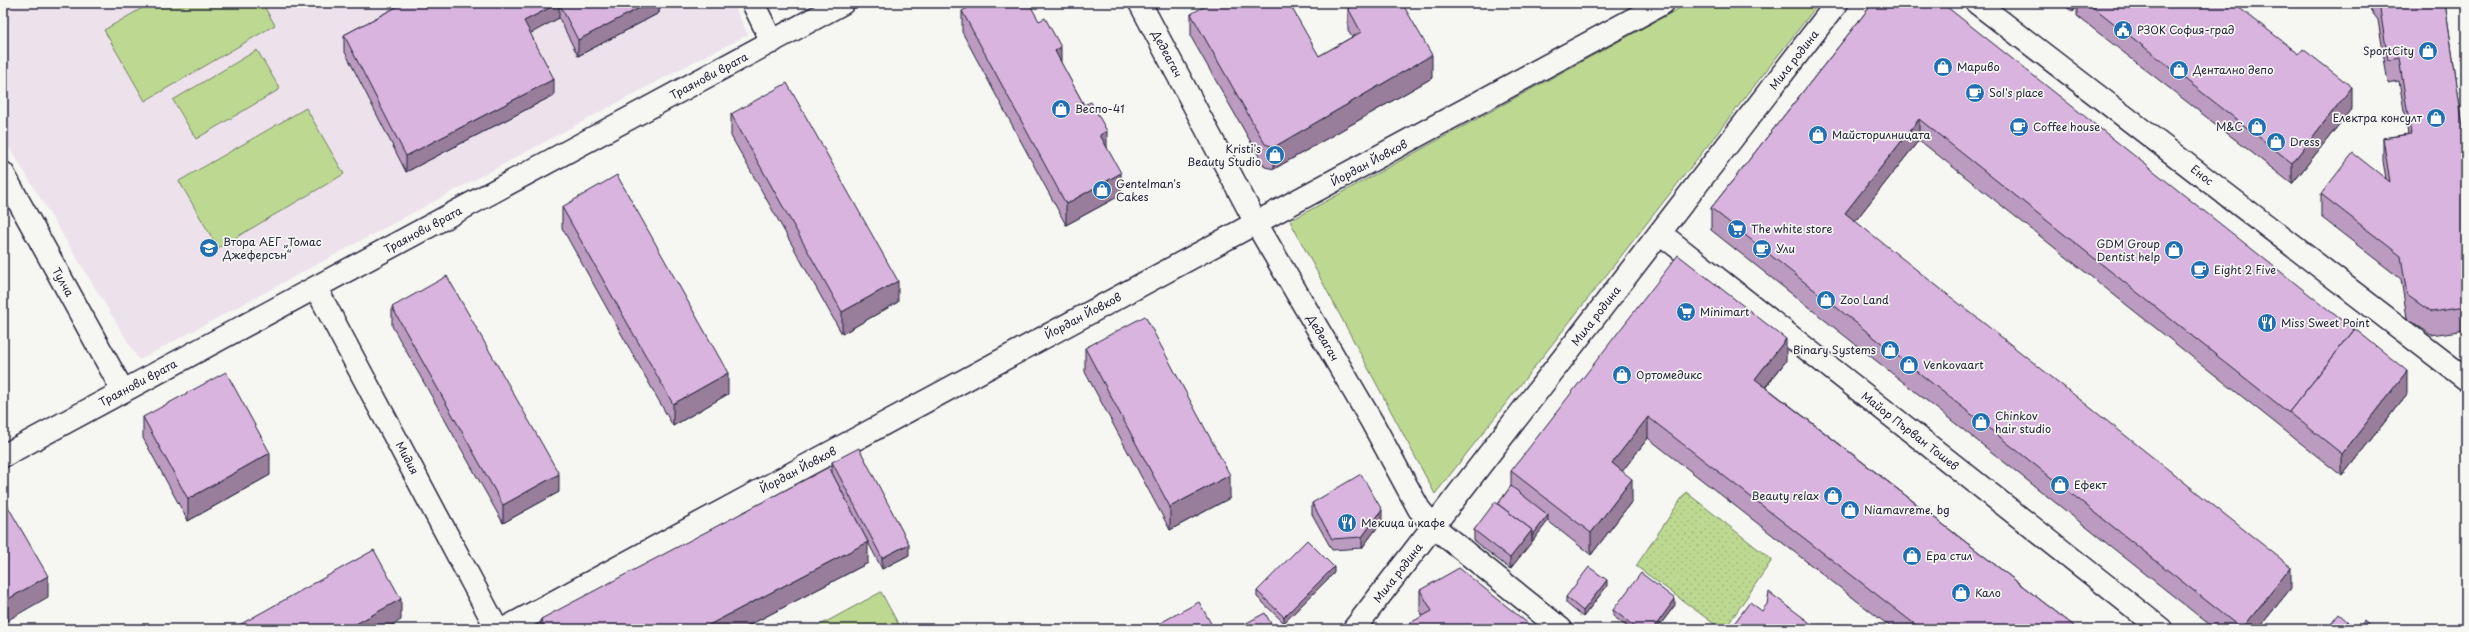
<svg xmlns="http://www.w3.org/2000/svg" width="2469" height="632" font-family="'Playpen Sans',sans-serif">
	<style>
		.built { fill: #ede2ec }
		.grass { fill: url(#grass-dots); stroke: #707e66 }
		.park { fill: #bdd991; stroke: #707e66 }
		.lines { fill: none; stroke-linecap: round; stroke-linejoin: round }
		.street-casing { stroke: #22223b; stroke-width: 25 }
		.street { stroke: #f6f6f2; stroke-width: 22 }
		.wall { fill: #bb9bbf; stroke: #22223b }
		.shaded-wall { fill: #987e9b; stroke: #22223b }
		.building { fill: #d9b4de; stroke: #22223b }
		.labels { text-anchor: middle; stroke-width: 3.5; stroke-linejoin: round; paint-order: stroke }
		.poi-label { font-size: 11px; fill: #22223b; stroke: #f6f6f2; text-anchor: start }
		.street-label { font-size: 11px; fill: #22223b; stroke: #f6f6f2 }
	</style>
	<defs>
		<pattern id="grass-dots" width="8" height="8" patternUnits="userSpaceOnUse"><rect width="8" height="8" fill="#bdd991"/><path d="M2 2h.1M6 6h.1" fill="none" stroke="#a2ba7e" stroke-width="1.8" stroke-linecap="round"/></pattern>
	</defs>
	<rect width="100%" height="100%" fill="#f6f6f2"/>
	<filter id="ink" filterUnits="userSpaceOnUse"><feTurbulence type="fractalNoise" baseFrequency=".025" numOctaves="2"/><feDisplacementMap in="SourceGraphic" scale="8" xChannelSelector="R" yChannelSelector="G"/><feConvolveMatrix kernelMatrix="1 2 1 2 8 2 1 2 1" color-interpolation-filters="sRGB"/></filter>
	<g filter="url(#ink)">
		<!-- built -->
		<polygon class="built" points="3,3 733,3 748,35 699,59 139,360 3,137"/>
		<!-- grass -->
		<polygon class="grass" points="1686,492 1772,560 1725,629 1721,629 1636,566"/>
		<!-- park -->
		<g class="park">
			<polygon points="151,3 262,3 275,25 145,101 104,30"/>
			<polygon points="1689,3 1819,3 1435,494 1290,221"/>
			<polygon points="257,50 280,89 196,139 173,100"/>
			<polygon points="306,108 344,174 218,248 179,181"/>
			<polygon points="881,592 901,629 813,629"/>
		</g>
		<g class="lines">
			<!-- street casing -->
			<g class="street-casing">
				<g id="street">
					<polyline points="753,3 772,42"/>
					<polyline points="1140,3 1256,223 1372,422 1419,509 1434,527 1561,629"/>
					<polyline points="1977,3 2466,379"/>
					<polyline points="3,173 123,391"/>
					<polyline points="1660,233 2161,629"/>
					<polyline points="316,288 497,629"/>
					<polyline points="3,456 843,3"/>
					<polyline points="504,629 1663,3"/>
					<polyline points="1354,629 1837,3"/>
				</g>
			</g>
			<!-- street -->
			<use href="#street" class="street"/>
		</g>
		<!-- wall -->
		<g class="wall">
			<polygon points="404,3 659,3 659,13 578,56 559,18 530,33 554,95 406,172 344,50 344,35"/>
			<polygon points="1873,3 2407,394 2342,476 1919,140 1855,221 2291,588 2258,629 2215,629 1711,230 1711,208"/>
			<polygon points="2061,3 2233,3 2352,108 2292,184 2077,16 2077,7 2073,12"/>
			<polygon points="2365,3 2445,3 2466,147 2466,330 2431,335 2407,318 2401,279 2321,217 2321,194 2386,179 2383,161 2383,138 2408,134 2399,81 2388,83 2378,20"/>
			<polygon points="1348,8 1432,78 1274,169 1265,167 1191,37 1191,14 1319,56 1352,37 1348,31"/>
			<polygon points="962,11 1061,63 1107,147 1121,195 1066,225 962,32"/>
			<polygon points="731,114 898,302 842,334 731,136"/>
			<polygon points="562,207 728,394 673,426 562,228"/>
			<polygon points="392,307 559,492 503,523 392,326"/>
			<polygon points="1085,348 1230,498 1170,530 1085,372"/>
			<polygon points="1786,361 1766,387 2078,629 1893,629 1648,438 1622,471 1632,501 1591,555 1548,521 1510,569 1474,541 1474,530 1498,504 1511,486 1511,471"/>
			<polygon points="143,417 270,475 188,521 143,438"/>
			<polygon points="832,462 909,555 882,569 832,473"/>
			<polygon points="1312,503 1382,521 1362,548 1332,550 1312,514"/>
			<polygon points="868,563 742,629 541,629 541,619"/>
			<polygon points="1334,573 1284,623 1257,597 1257,591"/>
			<polygon points="1607,586 1583,617 1566,603 1566,597"/>
			<polygon points="1420,590 1535,629 1423,616 1420,611"/>
			<polygon points="1675,605 1657,629 1630,629 1613,616 1613,610"/>
		</g>
		<!-- shaded-wall -->
		<g class="shaded-wall">
			<polygon points="559,3 559,18 524,37 524,21"/>
			<polygon points="649,3 659,3 659,13 578,56 578,40"/>
			<polygon points="2076,3 2077,3 2077,7 2073,12 2073,6"/>
			<polygon points="1061,47 1061,69 1055,51"/>
			<polygon points="1432,55 1432,78 1274,169 1274,147"/>
			<polygon points="554,79 554,95 406,172 406,156"/>
			<polygon points="2352,87 2352,108 2292,184 2292,163"/>
			<polygon points="1919,119 1919,140 1845,234 1845,213"/>
			<polygon points="1107,131 1107,153 1100,135"/>
			<polygon points="1121,173 1121,195 1066,225 1066,204"/>
			<polygon points="898,281 898,302 842,334 842,312"/>
			<polygon points="1786,339 1786,361 1755,400 1755,379"/>
			<polygon points="2407,371 2407,394 2342,476 2342,454"/>
			<polygon points="728,373 728,394 673,426 673,404"/>
			<polygon points="1648,417 1648,438 1612,485 1612,463"/>
			<polygon points="270,453 270,475 188,521 188,499"/>
			<polygon points="559,474 559,492 503,523 503,505"/>
			<polygon points="1230,475 1230,498 1170,530 1170,507"/>
			<polygon points="1632,479 1632,501 1591,555 1591,533"/>
			<polygon points="1382,510 1382,521 1362,548 1362,537"/>
			<polygon points="1548,515 1548,521 1532,542 1532,536"/>
			<polygon points="1532,530 1532,542 1510,569 1510,558"/>
			<polygon points="868,542 868,563 742,629 701,629"/>
			<polygon points="909,544 909,555 882,569 882,558"/>
			<polygon points="1334,567 1334,573 1284,623 1284,617"/>
			<polygon points="2291,567 2291,588 2258,629 2242,629"/>
			<polygon points="48,576 48,597 3,623 3,602"/>
			<polygon points="1607,580 1607,586 1583,617 1583,611"/>
			<polygon points="401,599 401,620 385,629 347,629"/>
			<polygon points="1675,599 1675,605 1657,629 1653,629"/>
		</g>
		<!-- building -->
		<g class="building">
			<polygon points="404,3 649,3 578,40 559,3 524,21 554,79 406,156 344,35"/>
			<polygon points="977,3 1029,3 1039,21 1045,18 1061,47 1055,51 1084,105 1091,102 1107,131 1100,135 1121,173 1066,204 962,11"/>
			<polygon points="1210,3 1289,3 1319,56 1361,32 1348,8 1357,3 1402,3 1432,55 1274,147 1265,144 1191,14"/>
			<polygon points="1873,3 1942,3 2354,330 2289,412 2289,413 1919,119 1845,213 2291,567 2242,629 1711,208"/>
			<polygon points="2069,3 2076,3 2073,6"/>
			<polygon points="2088,3 2233,3 2299,54 2303,49 2352,87 2292,163"/>
			<polygon points="2379,3 2445,3 2466,147 2466,307 2431,312 2407,295 2401,256 2321,194 2353,153 2390,182 2383,138 2411,134 2399,58 2388,60"/>
			<polygon points="787,83 898,281 842,312 731,114"/>
			<polygon points="617,175 728,373 673,404 562,207"/>
			<polygon points="1678,255 1786,339 1755,379 2078,629 1921,629 1648,417 1612,463 1632,479 1591,533 1511,471"/>
			<polygon points="447,276 559,474 503,505 392,307"/>
			<polygon points="1145,316 1230,475 1170,507 1085,348"/>
			<polygon points="2355,329 2407,371 2342,454 2289,412"/>
			<polygon points="226,372 270,453 188,499 143,417"/>
			<polygon points="859,448 909,544 882,558 832,462"/>
			<polygon points="829,467 868,542 701,629 546,629 541,619"/>
			<polygon points="1361,474 1382,510 1362,537 1332,539 1312,503"/>
			<polygon points="1511,486 1548,515 1532,536 1532,530 1498,504"/>
			<polygon points="3,498 48,576 3,602"/>
			<polygon points="1495,502 1532,530 1510,558 1474,530"/>
			<polygon points="1307,540 1334,567 1284,617 1257,591"/>
			<polygon points="374,550 401,599 347,629 232,629"/>
			<polygon points="1589,567 1607,580 1583,611 1566,597"/>
			<polygon points="1459,568 1535,629 1399,629 1432,611 1420,590"/>
			<polygon points="1641,573 1675,599 1653,629 1638,629 1613,610"/>
			<polygon points="1769,592 1809,622 1809,629 1730,629 1750,602 1762,611 1767,604"/>
			<polygon points="1199,602 1214,629 1149,629"/>
			<polygon points="1265,613 1274,629 1242,629 1241,626"/>
			<polygon points="2339,614 2356,629 2327,629"/>
			<polygon points="2364,621 2373,629 2358,629"/>
		</g>
	</g>
	<!-- icons -->
	<defs>
		<g id="civic-disc" transform="scale(1)"><circle r="9.5" fill="#1f6fb2" stroke="#f6f6f2"/><path d="M-.6-6.5H3V-4.5H.6V-3L4-1V1h2V6H-6V1h2V-1L-.6-3ZM-1.2 2.5V6h2.4V2.5Z" fill="#fff"/></g>
		<g id="shop-disc" transform="scale(1)"><circle r="9.5" fill="#1f6fb2" stroke="#f6f6f2"/><path d="M-5-2.5h2.3a2.7 3.5 0 0 1 5.4 0H5L5.5 6h-11ZM-1.5-2.5h3a1.5 2.3 0 0 0-3 0Z" fill="#fff"/></g>
		<g id="cafe-disc" transform="scale(1)"><circle r="9.5" fill="#1f6fb2" stroke="#f6f6f2"/><path d="M-5.5-4.5H6V0H3Q3 3.5 0 3.5H-2.5Q-5.5 3.5-5.5 0ZM3-3.2v2h1.7v-2ZM-6 4.5H4V6H-6Z" fill="#fff"/></g>
		<g id="supermarket-disc" transform="scale(1)"><circle r="9.5" fill="#1f6fb2" stroke="#f6f6f2"/><path d="M-6-5.5h2.5l.6 2H6L4.5 2H-2.5L-4.4-4H-6ZM-1.5 3.2a1.3 1.3 0 1 0 .1 0ZM3 3.2a1.3 1.3 0 1 0 .1 0Z" fill="#fff"/></g>
		<g id="school-disc" transform="scale(1)"><circle r="9.5" fill="#1f6fb2" stroke="#f6f6f2"/><path d="M0-5L7-2L0 1L-7-2ZM-4 1L0 2.5L4 1V4Q0 6-4 4Z" fill="#fff"/></g>
		<g id="restaurant-disc" transform="scale(1)"><circle r="9.5" fill="#1f6fb2" stroke="#f6f6f2"/><path d="M-5-6h1v4h1v-4h1v4h1v-4h1v5L-1.5 .5V6h-2V.5L-5-1ZM5-6V6H3V1.5H1.5Q1.5-4 5-6Z" fill="#fff"/></g>
	</defs>
	<g fill-rule="evenodd">
		<use href="#civic-disc" x="2123" y="30"/>
		<use href="#shop-disc" x="2428" y="51"/>
		<use href="#shop-disc" x="1943" y="67"/>
		<use href="#shop-disc" x="2179" y="70"/>
		<use href="#cafe-disc" x="1975" y="93"/>
		<use href="#shop-disc" x="1061" y="109"/>
		<use href="#shop-disc" x="2436" y="118"/>
		<use href="#cafe-disc" x="2019" y="127"/>
		<use href="#shop-disc" x="2257" y="127"/>
		<use href="#shop-disc" x="1818" y="135"/>
		<use href="#shop-disc" x="2276" y="142"/>
		<use href="#shop-disc" x="1275" y="155"/>
		<use href="#shop-disc" x="1102" y="190"/>
		<use href="#supermarket-disc" x="1737" y="229"/>
		<use href="#school-disc" x="209" y="248"/>
		<use href="#cafe-disc" x="1762" y="249"/>
		<use href="#shop-disc" x="2174" y="250"/>
		<use href="#cafe-disc" x="2200" y="270"/>
		<use href="#shop-disc" x="1826" y="300"/>
		<use href="#supermarket-disc" x="1686" y="312"/>
		<use href="#restaurant-disc" x="2267" y="323"/>
		<use href="#shop-disc" x="1890" y="350"/>
		<use href="#shop-disc" x="1909" y="365"/>
		<use href="#shop-disc" x="1622" y="375"/>
		<use href="#shop-disc" x="1981" y="422"/>
		<use href="#shop-disc" x="2060" y="485"/>
		<use href="#shop-disc" x="1833" y="496"/>
		<use href="#shop-disc" x="1850" y="510"/>
		<use href="#restaurant-disc" x="1347" y="523"/>
		<use href="#shop-disc" x="1912" y="556"/>
		<use href="#shop-disc" x="1961" y="593"/>
	</g>
	<g class="labels">
		<!-- poi labels -->
		<g class="poi-label">
			<text x="2137" y="34">РЗОК София-град</text>
			<text x="2414" y="55" text-anchor="end">SportCity</text>
			<text x="1957" y="71">Мариво</text>
			<text x="2193" y="74">Дентално депо</text>
			<text x="1989" y="97">Sol's place</text>
			<text x="1075" y="113">Веспо-41</text>
			<text x="2422" y="122" text-anchor="end">Електра консулт</text>
			<text x="2033" y="131">Coffee house</text>
			<text x="2243" y="131" text-anchor="end">M&amp;C</text>
			<text x="1832" y="139">Майсторилницата</text>
			<text x="2290" y="146">Dress</text>
			<text x="1261" y="153" text-anchor="end">Kristi's<tspan x="1261" dy="13">Beauty Studio</tspan></text>
			<text x="1116" y="188">Gentelman's<tspan x="1116" dy="13">Cakes</tspan></text>
			<text x="1751" y="233">The white store</text>
			<text x="223" y="246">Втора АЕГ „Томас<tspan x="223" dy="13">Джеферсън“</tspan></text>
			<text x="2160" y="248" text-anchor="end">GDM Group<tspan x="2160" dy="13">Dentist help</tspan></text>
			<text x="1776" y="253">Ули</text>
			<text x="2214" y="274">Eight 2 Five</text>
			<text x="1840" y="304">Zoo Land</text>
			<text x="1700" y="316">Minimart</text>
			<text x="2281" y="327">Miss Sweet Point</text>
			<text x="1876" y="354" text-anchor="end">Binary Systems</text>
			<text x="1923" y="369">Venkovaart</text>
			<text x="1636" y="379">Ортомедикс</text>
			<text x="1995" y="420">Chinkov<tspan x="1995" dy="13">hair studio</tspan></text>
			<text x="2074" y="489">Ефект</text>
			<text x="1819" y="500" text-anchor="end">Beauty relax</text>
			<text x="1864" y="514">Niamavreme. bg</text>
			<text x="1361" y="527">Мекица и кафе</text>
			<text x="1926" y="560">Ера стил</text>
			<text x="1975" y="597">Кало</text>
		</g>
		<!-- street labels -->
		<g class="street-label">
			<text transform="translate(1167 54) rotate(62)" y="4">Дедеагач</text>
			<text transform="translate(1794 60) rotate(-52)" y="4">Мила родина</text>
			<text transform="translate(709 76) rotate(-28)" y="4">Траянови врата</text>
			<text transform="translate(1369 163) rotate(-28)" y="4">Йордан Йовков</text>
			<text transform="translate(2202 175) rotate(38)" y="4">Енос</text>
			<text transform="translate(423 230) rotate(-28)" y="4">Траянови врата</text>
			<text transform="translate(63 282) rotate(61)" y="4">Тулча</text>
			<text transform="translate(1083 316) rotate(-28)" y="4">Йордан Йовков</text>
			<text transform="translate(1596 316) rotate(-52)" y="4">Мила родина</text>
			<text transform="translate(1323 338) rotate(60)" y="4">Дедеагач</text>
			<text transform="translate(138 383) rotate(-28)" y="4">Траянови врата</text>
			<text transform="translate(1910 431) rotate(38)" y="4">Майор Първан Тошев</text>
			<text transform="translate(407 458) rotate(62)" y="4">Мидия</text>
			<text transform="translate(798 470) rotate(-28)" y="4">Йордан Йовков</text>
			<text transform="translate(1398 573) rotate(-52)" y="4">Мила родина</text>
		</g>
	</g>
	<!-- margin -->
	<rect width="2469" height="632" fill="none" stroke="#f6f6f2" stroke-width="16"/>
	<rect x="8" y="8" width="2453" height="616" fill="none" stroke="#22223b" stroke-width="1.5" filter="url(#ink)"/>
</svg>
